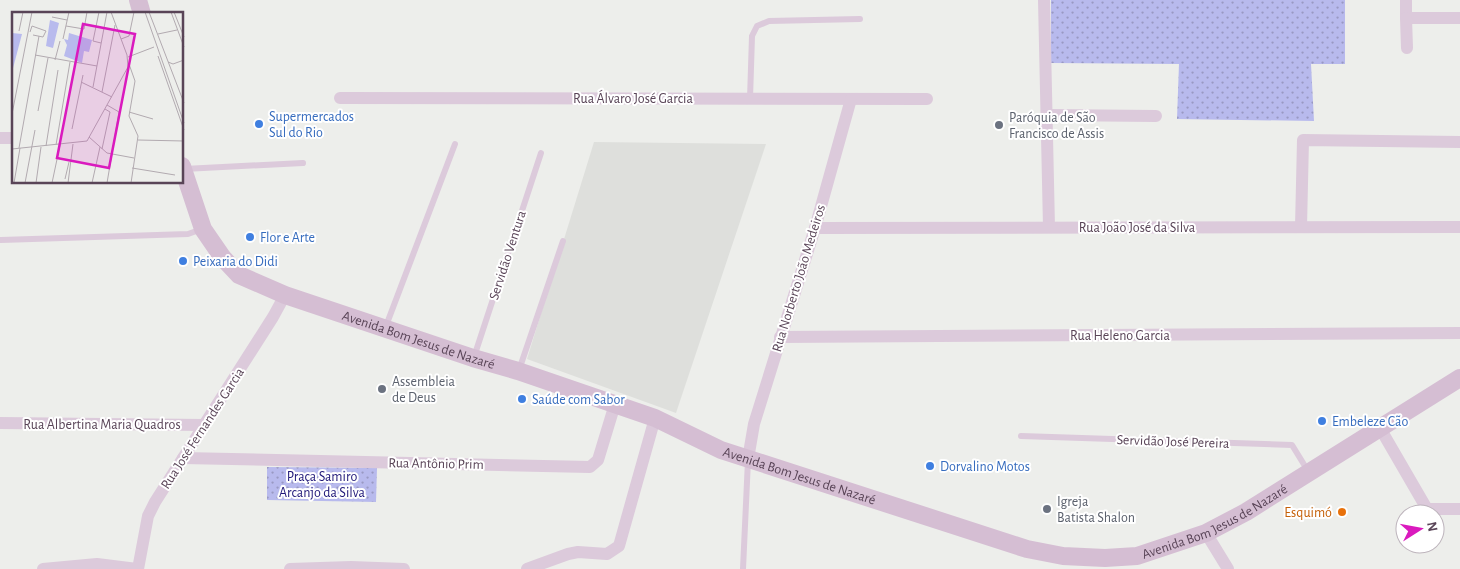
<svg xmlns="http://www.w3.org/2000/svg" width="1460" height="569" font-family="'Alegreya Sans',sans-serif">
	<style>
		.education { fill: #dedfdc }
		.grass { fill: url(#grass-dots) }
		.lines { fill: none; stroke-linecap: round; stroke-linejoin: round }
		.lane { stroke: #dccadb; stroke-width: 6 }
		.street { stroke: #dccadb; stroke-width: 12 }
		.secondary { stroke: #d5bed3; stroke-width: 18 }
		.shop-dot { fill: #3f7fe0; stroke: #fff; stroke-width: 2 }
		.worship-dot { fill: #6b7280; stroke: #fff; stroke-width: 2 }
		.food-dot { fill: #e8710a; stroke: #fff; stroke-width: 2 }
		.labels { text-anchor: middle; stroke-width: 4; stroke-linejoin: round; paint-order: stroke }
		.street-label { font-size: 14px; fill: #594457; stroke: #fff }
		.shop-label { font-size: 14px; fill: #366cbe; stroke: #fff; text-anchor: start }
		.worship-label { font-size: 14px; fill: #5b616d; stroke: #fff; text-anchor: start }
		.park-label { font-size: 14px; fill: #1f1778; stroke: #fff }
		.food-label { font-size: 14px; fill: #c56008; stroke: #fff; text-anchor: end }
		.inset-road { fill: none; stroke: #b2aab0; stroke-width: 1 }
		.view { fill: #da1abe; fill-opacity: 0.15; stroke: #da1abe; stroke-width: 2.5 }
		.inset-edge { fill: none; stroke: #594457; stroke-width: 2.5 }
	</style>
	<defs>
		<pattern id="grass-dots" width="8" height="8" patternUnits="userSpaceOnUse" patternTransform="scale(1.25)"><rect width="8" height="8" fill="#b8baed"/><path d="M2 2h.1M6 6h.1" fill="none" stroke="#9999c3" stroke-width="1.8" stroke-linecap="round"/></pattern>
	</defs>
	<rect width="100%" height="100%" fill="#edeeeb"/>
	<!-- education -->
	<polygon class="education" points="594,142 766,144 676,413 527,359"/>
	<!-- grass -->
	<g class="grass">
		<polygon points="1051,0 1345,0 1345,64 1311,64 1314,121 1177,119 1179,64 1051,63"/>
		<polygon points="267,467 377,468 376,502 267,500"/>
	</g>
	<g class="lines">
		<!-- lane -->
		<g class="lane">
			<polyline points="750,99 752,36 757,26 769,21 860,19"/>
			<polyline points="184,169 303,163"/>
			<polyline points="1,240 188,234 202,229"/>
			<polyline points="386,326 455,144"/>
			<polyline points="474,357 541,153"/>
			<polyline points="519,370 563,241"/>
			<polyline points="1021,436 1292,445 1308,471"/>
			<polyline points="743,569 748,460"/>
		</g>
		<!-- street -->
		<g class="street">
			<polyline points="1044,0 1049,227"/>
			<polyline points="1406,0 1406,18 1460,18"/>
			<polyline points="1406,18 1407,48"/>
			<polyline points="340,98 927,99"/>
			<polyline points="1047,115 1156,116"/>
			<polyline points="0,138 14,138"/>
			<polyline points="1301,227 1303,140 1460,142"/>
			<polyline points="815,228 1460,227"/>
			<polyline points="780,337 1460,333"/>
			<polyline points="0,423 205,425"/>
			<polyline points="1380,428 1427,509 1460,509"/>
			<polyline points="183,458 590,467 598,460 615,404"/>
			<polyline points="748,459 754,424 815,228 851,99"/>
			<polyline points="1206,533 1228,569"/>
			<polyline points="43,569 97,564 137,569"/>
			<polyline points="138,569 148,516 155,502 273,317 285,295"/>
			<polyline points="290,569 351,567 404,569"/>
			<polyline points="527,569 568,554 578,552 607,554 619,546 655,418"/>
		</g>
		<!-- secondary -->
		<g class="secondary">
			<polyline points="138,0 142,14"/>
			<path id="s1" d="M182 166 203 229 223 258 239 275 285 295 473 358 518 371 655 418 721 450 1027 549 1063 556 1105 558 1137 556 1206 533 1246 512 1460 378"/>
		</g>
	</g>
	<!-- markers -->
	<g class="shop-dot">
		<circle cx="259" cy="124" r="5"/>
		<circle cx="250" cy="237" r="5"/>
		<circle cx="183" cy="261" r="5"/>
		<circle cx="522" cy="399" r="5"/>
		<circle cx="1322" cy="421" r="5"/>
		<circle cx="930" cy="466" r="5"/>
	</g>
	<g class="worship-dot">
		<circle cx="999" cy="125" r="5"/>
		<circle cx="382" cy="389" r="5"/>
		<circle cx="1047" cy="509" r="5"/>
	</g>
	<circle class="food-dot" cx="1342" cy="512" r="5"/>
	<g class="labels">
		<!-- street labels -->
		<g class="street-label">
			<text x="633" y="103">Rua Álvaro José Garcia</text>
			<text x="1137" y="232">Rua João José da Silva</text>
			<text transform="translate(507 255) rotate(-72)" y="5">Servidão Ventura</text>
			<text transform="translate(798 278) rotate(-73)" y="5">Rua Norberto João Medeiros</text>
			<text x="1120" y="340">Rua Heleno Garcia</text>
			<text dy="5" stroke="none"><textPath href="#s1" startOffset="316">Avenida Bom Jesus de Nazaré</textPath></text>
			<text x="102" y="429">Rua Albertina Maria Quadros</text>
			<text transform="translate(202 428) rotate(-57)" y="5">Rua José Fernandes Garcia</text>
			<text transform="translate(1173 441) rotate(2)" y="5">Servidão José Pereira</text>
			<text transform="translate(436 463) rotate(1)" y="5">Rua Antônio Prim</text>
			<text dy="5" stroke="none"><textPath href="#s1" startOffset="721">Avenida Bom Jesus de Nazaré</textPath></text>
			<text dy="5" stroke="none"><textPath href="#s1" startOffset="1156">Avenida Bom Jesus de Nazaré</textPath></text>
		</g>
		<!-- shop labels -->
		<g class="shop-label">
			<text x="269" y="121">Supermercados<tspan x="269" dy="16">Sul do Rio</tspan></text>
			<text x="260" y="242">Flor e Arte</text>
			<text x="193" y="266">Peixaria do Didi</text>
			<text x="532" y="404">Saúde com Sabor</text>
			<text x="1332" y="426">Embeleze Cão</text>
			<text x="940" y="471">Dorvalino Motos</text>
		</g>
		<!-- worship labels -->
		<g class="worship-label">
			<text x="1009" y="122">Paróquia de São<tspan x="1009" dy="16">Francisco de Assis</tspan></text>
			<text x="392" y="386">Assembleia<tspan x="392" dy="16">de Deus</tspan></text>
			<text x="1057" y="506">Igreja<tspan x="1057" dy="16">Batista Shalon</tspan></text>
		</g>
		<!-- park labels -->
		<g class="park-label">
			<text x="322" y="481">Praça Samiro<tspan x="322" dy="16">Arcanjo da Silva</tspan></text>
		</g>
		<!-- food labels -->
		<g class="food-label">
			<text x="1332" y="517">Esquimó</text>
		</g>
	</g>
	<!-- overview -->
	<g transform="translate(12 12)">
		<rect width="171" height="171" fill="#edeeeb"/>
		<path d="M38 8 47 11 41 36 34 34ZM57 21 80 28 77 40 72 39 70 51 52 44 55 33 52 27 56 28Z" fill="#b8baed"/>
		<path d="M0 21 10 22 0 60Z" fill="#b8baed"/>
		<path class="inset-road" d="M87 0 81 29 89 31M133 0 172 111M137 0 172 91M159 0 172 35M162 0 172 25M40 5 55 8M54 14 72 17 75 0M7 19 11 0M18 20 20 14 34 19 31 25 21 23M146 22 165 18M51 27 57 0M109 27 117 24 122 0M23 43 85 54M146 44 172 118M116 45 142 35M43 48 48 29M156 50 161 52 172 48M117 52 123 69 117 104 126 124 119 171M69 70 100 85M81 75 95 0M90 80 103 13M95 93 107 100 95 171M26 99 36 46M117 100 141 107M0 102 20 0M60 117 71 63M77 125 95 141 122 146M126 128 172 129M44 133 58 50M34 134 46 58M7 136 27 24M0 137 75 129 116 55 115 43 99 0M90 137 98 100 93 97M120 156 163 163M53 167 57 150M2 171 8 136M13 171 23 118M24 171 29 135M40 171 48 133M56 171 61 132M80 171 88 135"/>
		<path class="view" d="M71 12 123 22 97 156 45 146Z"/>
		<rect width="171" height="171" class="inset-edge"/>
	</g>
	<!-- north arrow -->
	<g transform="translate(1420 529) rotate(79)"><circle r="24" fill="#ffffff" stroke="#bdb4bc"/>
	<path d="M0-4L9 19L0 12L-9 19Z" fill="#da1abe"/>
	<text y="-8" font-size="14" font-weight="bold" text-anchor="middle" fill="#594457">N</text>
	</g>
</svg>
